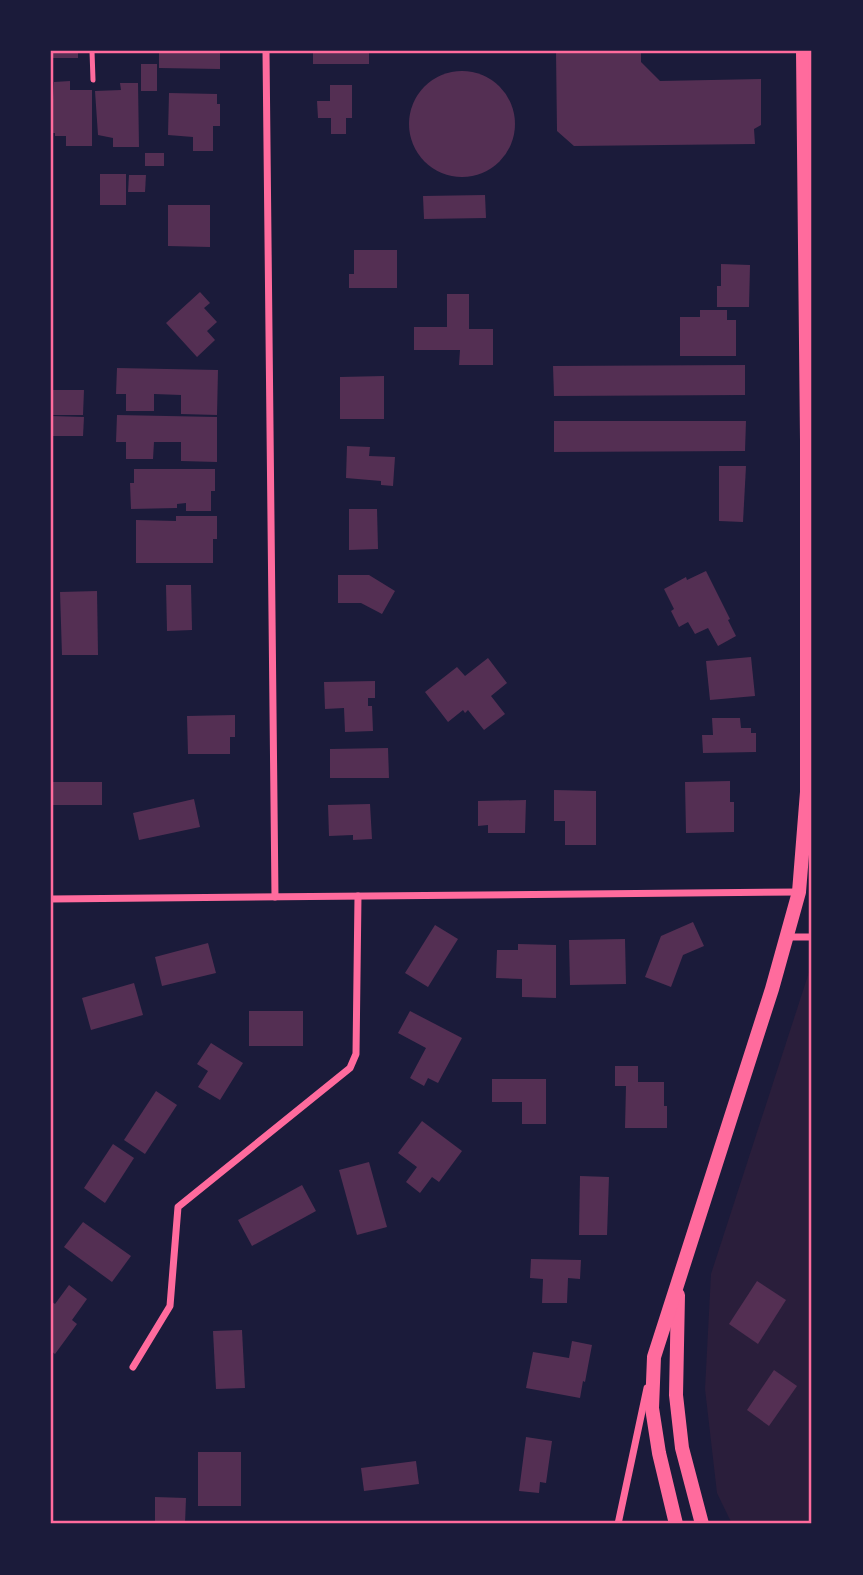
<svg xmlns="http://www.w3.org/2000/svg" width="863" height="1575" font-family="Karla,sans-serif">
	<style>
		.green { fill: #2a1e3b }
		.building { fill: #542f53 }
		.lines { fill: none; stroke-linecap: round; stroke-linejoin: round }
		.service { stroke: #ff6b9d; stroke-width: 5 }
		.minor { stroke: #ff6b9d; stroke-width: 7 }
		.secondary { stroke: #ff6b9d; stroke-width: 14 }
		.neatline { fill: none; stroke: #ff6b9d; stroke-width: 2.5 }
	</style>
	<rect width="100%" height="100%" fill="#1b1b3a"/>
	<!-- green -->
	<polygon class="green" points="812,963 812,1524 732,1524 717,1493 705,1389 711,1274"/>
	<!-- building -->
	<g class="building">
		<rect x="51" y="51" width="27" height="7"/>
		<polygon points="159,51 220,51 220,69 159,68"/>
		<rect x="313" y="51" width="56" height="13"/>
		<polygon points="556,51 641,51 641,62 660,81 761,79 761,125 754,129 755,144 574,146 557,131"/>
		<rect x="141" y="64" width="16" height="27"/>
		<circle cx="462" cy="124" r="53"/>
		<polygon points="70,81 70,90 92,90 92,146 66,146 66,136 55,136 55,133 51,133 54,82"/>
		<polygon points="120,83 138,83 139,147 113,147 113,138 98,135 95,91 121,90"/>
		<polygon points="330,85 352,85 352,118 346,118 346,134 331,134 331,118 318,118 317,101 330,101"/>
		<polygon points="169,93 217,94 217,104 220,104 220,126 213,126 213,151 193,151 193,137 168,135"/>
		<rect x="145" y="153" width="19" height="13"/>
		<rect x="100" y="174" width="26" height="31"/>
		<polygon points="129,175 146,175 145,192 128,192"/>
		<polygon points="485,195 486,218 424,219 423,196"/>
		<polygon points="168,205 210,205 210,247 168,246"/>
		<polygon points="354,250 397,250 397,288 349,288 349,274 354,274"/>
		<polygon points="721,264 750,265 749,307 717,307 717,286 721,286"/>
		<polygon points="200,292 210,303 204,308 217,322 207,331 215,340 197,357 166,323"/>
		<polygon points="447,294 469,294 469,329 493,329 493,365 459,365 460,350 414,350 414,327 447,327"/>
		<polygon points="700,310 727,310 727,320 736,320 736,356 680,356 680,317 700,317"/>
		<polygon points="745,365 745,395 554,396 553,366"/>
		<polygon points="117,368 218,370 217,415 181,414 181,395 154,394 154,411 126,411 126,394 116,394"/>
		<polygon points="384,376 384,419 340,419 340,377"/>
		<polygon points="51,390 84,390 83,415 51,415"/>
		<polygon points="117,415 217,417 217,462 181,461 181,442 154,442 153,459 126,459 126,442 116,442"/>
		<polygon points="51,416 84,417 83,436 51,436"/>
		<polygon points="554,421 746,421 745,451 554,452"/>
		<polygon points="347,446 370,447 369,456 395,457 393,486 381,485 381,481 346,478"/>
		<polygon points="719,466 746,466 743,522 719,521"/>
		<polygon points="134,469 215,469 215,491 211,491 211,511 186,511 186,503 177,504 177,508 131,509 130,483 134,483"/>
		<polygon points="349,509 377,509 378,549 349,550"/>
		<polygon points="176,516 217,516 217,539 213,539 213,563 136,563 136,520 176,521"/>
		<polygon points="706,571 730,619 728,620 736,636 718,646 708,628 695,634 688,622 679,627 671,611 674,609 664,589 686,577 687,580"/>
		<polygon points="338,575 369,575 395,591 382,614 361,603 338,603"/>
		<polygon points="166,585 191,585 192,630 167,631"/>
		<polygon points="97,591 98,655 62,655 60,592"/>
		<polygon points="751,657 755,696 710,700 706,661"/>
		<polygon points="488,658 507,683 491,696 505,714 484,730 468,710 465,713 463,710 448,722 425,692 457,667 465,676"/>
		<polygon points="375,681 375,698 368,698 368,706 372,706 373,731 345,732 344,708 325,709 324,682"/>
		<polygon points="235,715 235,737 230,737 230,754 188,754 187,716"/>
		<polygon points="712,718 740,718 741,728 751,728 751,733 756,733 756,752 703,753 702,735 713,735"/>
		<polygon points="388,748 389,778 330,778 330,749"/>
		<polygon points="730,781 730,802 734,802 734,832 686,833 685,782"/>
		<rect x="51" y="782" width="51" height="23"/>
		<polygon points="554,790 596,791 596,845 565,845 565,821 554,821"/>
		<polygon points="194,799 200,827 139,840 133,813"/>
		<polygon points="526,800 525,833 488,833 488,825 478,826 478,801"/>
		<polygon points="370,804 372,839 353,840 353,835 329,836 328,805"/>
		<polygon points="693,922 704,946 683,955 671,987 645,977 661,936"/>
		<polygon points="435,925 458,939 428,987 405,973"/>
		<polygon points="625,939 626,984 570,985 569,940"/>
		<polygon points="208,943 216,973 162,986 155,957"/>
		<polygon points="518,944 556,945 556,998 522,997 522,979 496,978 497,950 518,950"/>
		<polygon points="134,983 143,1015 91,1030 82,998"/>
		<rect x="249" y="1011" width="54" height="35"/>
		<polygon points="410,1011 462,1038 438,1083 428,1078 424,1086 410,1078 426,1048 398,1033"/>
		<polygon points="211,1043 243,1063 220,1100 198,1087 208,1071 197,1064"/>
		<polygon points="615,1066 638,1066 638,1082 664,1082 664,1106 667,1106 667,1128 625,1128 626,1086 615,1086"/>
		<polygon points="492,1079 546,1079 546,1124 522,1124 522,1102 492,1102"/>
		<polygon points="156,1091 177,1105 145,1154 124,1140"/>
		<polygon points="422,1121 462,1151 439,1182 432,1177 420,1193 406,1182 417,1167 398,1153"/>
		<polygon points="113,1144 134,1158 105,1203 84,1188"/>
		<polygon points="369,1162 387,1227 357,1235 339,1170"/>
		<polygon points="580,1176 609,1177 607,1235 579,1235"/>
		<polygon points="302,1185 316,1211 252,1246 238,1220"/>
		<polygon points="83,1222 131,1256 112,1282 64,1247"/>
		<polygon points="531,1259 581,1260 580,1279 568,1278 567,1303 542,1303 543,1279 530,1278"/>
		<polygon points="757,1281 786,1300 758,1344 729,1324"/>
		<polygon points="69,1285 87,1299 72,1320 77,1324 55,1354 51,1351 51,1301 55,1304"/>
		<polygon points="242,1330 245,1388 216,1389 213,1331"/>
		<polygon points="572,1341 592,1345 585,1382 583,1381 580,1398 526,1388 533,1352 569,1358"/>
		<polygon points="774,1370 797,1386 769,1426 747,1410"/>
		<polygon points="526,1437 552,1441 546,1483 540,1482 539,1493 519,1491"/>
		<rect x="198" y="1452" width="43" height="54"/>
		<polygon points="416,1461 419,1484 364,1491 361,1468"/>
		<polygon points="155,1497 186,1498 185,1524 155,1524"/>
	</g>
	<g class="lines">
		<!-- service -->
		<polyline class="service" points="92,51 93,80"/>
		<!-- minor -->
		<g class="minor">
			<polyline points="266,51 275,897"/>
			<polyline points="51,899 799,892"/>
			<polyline points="786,937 812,937"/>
			<polyline points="133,1367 170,1306 178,1207 350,1068 356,1054 358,896"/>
			<polyline points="618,1524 647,1388"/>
		</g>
		<!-- secondary -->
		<g class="secondary">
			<polyline points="678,1295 676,1395 682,1448 702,1524"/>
			<polyline points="676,1524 659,1453 652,1408 654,1357 772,989 799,892 807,792 807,440 803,51"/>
		</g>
	</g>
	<!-- border -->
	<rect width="863" height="1575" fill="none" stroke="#1b1b3a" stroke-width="105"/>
	<rect x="52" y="52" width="758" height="1470" class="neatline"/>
</svg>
